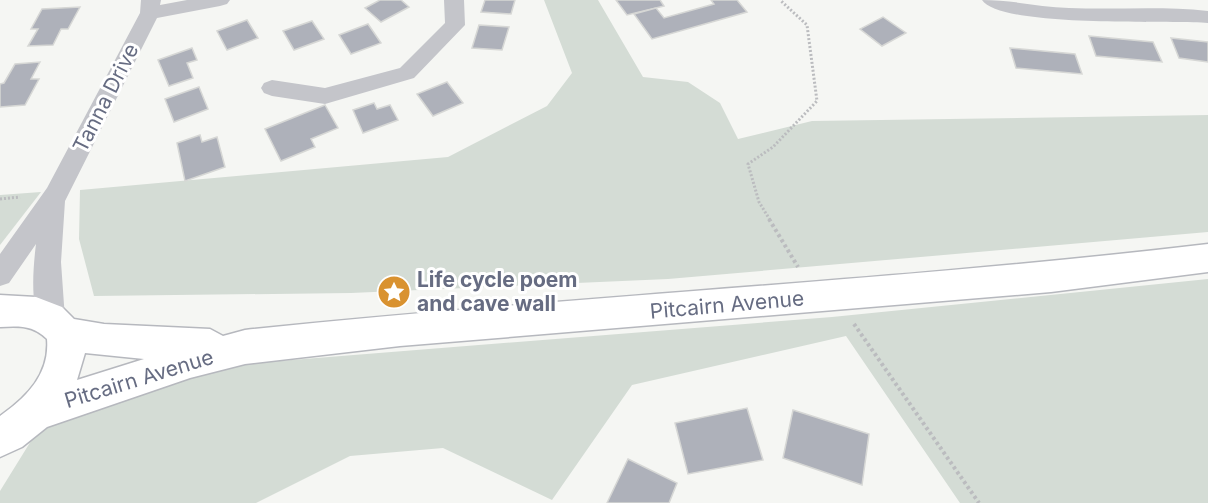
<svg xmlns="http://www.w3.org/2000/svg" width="1208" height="503" font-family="Inter,sans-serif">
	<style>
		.green { fill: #d4dcd5 }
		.building { fill: #aeb1ba; stroke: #d6d7d5; stroke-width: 1.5 }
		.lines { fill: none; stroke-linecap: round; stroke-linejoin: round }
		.secondary-casing { stroke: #b6b8be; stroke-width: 3 }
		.path-far1 { stroke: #bbbcbf; stroke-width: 3; stroke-dasharray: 2 2; stroke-linecap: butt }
		.path { stroke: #bbbcbf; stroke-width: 4; stroke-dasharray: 3 3; stroke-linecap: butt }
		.street { fill: #c4c5ca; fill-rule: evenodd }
		.secondary { fill: #fff; fill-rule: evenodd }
		.labels { text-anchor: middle; stroke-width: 6; stroke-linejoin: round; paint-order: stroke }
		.street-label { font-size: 21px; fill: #666c82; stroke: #fff }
		.poi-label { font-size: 21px; font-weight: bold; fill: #666c82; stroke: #fff; text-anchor: start }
	</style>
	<rect width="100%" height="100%" fill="#f5f6f3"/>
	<!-- green -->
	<g class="green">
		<polygon points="544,0 598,0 643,77 688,82 720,103 738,139 812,121 1208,115 1208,232 668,279 351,293 94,296 79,239 80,190 448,157 547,106 572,73"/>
		<polygon points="41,192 0,245 0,195"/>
		<polygon points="1208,279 1208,503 960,503 846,336 632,385 552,500 443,448 350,456 256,503 0,503 0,491 39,428 216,366 832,317"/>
	</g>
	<!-- building -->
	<g class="building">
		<polygon points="380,0 401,0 409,7 381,22 365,8"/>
		<polygon points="485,0 515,0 511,14 481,12"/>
		<polygon points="616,0 660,0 664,6 627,15"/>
		<polygon points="711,0 737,0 747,12 652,39 634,14 656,8 664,18 714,4"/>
		<polygon points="80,7 68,29 61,29 53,45 28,46 38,29 31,29 42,9"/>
		<polygon points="883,17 906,33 882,46 860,29"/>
		<polygon points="247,20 258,38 227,50 217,31"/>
		<polygon points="312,21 324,39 294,50 283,31"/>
		<polygon points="368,24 381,43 351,54 339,35"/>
		<polygon points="479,25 509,27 502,50 472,48"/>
		<polygon points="1089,36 1153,42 1162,62 1096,56"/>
		<polygon points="1171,38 1208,42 1208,62 1179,58"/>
		<polygon points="192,48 197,60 187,63 193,78 169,86 158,60"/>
		<polygon points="1010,48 1075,54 1082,74 1016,68"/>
		<polygon points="40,62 31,79 39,79 25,105 0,107 0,84 4,83 15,64"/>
		<polygon points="447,82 463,103 433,116 417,94"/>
		<polygon points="199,87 208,109 174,122 165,99"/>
		<polygon points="374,103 377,109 390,105 398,120 363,133 353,110"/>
		<polygon points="325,105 338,128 311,139 315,147 281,161 265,129"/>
		<polygon points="200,135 202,142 217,137 225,167 185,181 177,143"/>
		<polygon points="747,408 763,460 688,474 675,423"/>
		<polygon points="793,410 869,434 862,485 783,458"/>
		<polygon points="628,459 677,483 669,503 607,503"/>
	</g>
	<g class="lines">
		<!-- secondary casing -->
		<g class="secondary-casing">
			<path id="secondary" d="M1208 244V272L1051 292 400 346 245 364 190 378 47 427 22 447 0 457V416C27 397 50 374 47 339 33 325 19 326 0 327V295L36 297 62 307 74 319 104 324 210 329 223 336 245 330C566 296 888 282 1208 244ZM85 353 144 359 77 380Z"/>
		</g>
		<!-- path-far1 -->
		<g class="path-far1">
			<polyline points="0,199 20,197"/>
			<polyline points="770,220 759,202 748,164 773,147 817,101 807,25 780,0"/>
		</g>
		<!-- path -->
		<g class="path">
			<polyline points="769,219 798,267"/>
			<polyline points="854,324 979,503"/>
		</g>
		<!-- street -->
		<g class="street">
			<path d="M141 0H161L160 5 187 0H230L227 4 220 6 157 18 65 201 61 262 65 319 61 328 51 331 41 328C30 304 33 269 36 244L9 283 0 286V254L47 188 140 13Z"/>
			<polygon points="444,0 464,0 465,25 414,78 325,104 272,96 264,93 261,88 264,83 272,80 325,88 400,68 445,23"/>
			<path d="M982 0C1012 0 1040 7 1069 8 1116 10 1162 6 1208 11V23C1169 20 1001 28 982 0Z"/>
		</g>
		<!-- secondary -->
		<use href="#secondary" class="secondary"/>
	</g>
	<!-- icons -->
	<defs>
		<g id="sight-disc" transform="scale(1.725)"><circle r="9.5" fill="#d99230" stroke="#fff"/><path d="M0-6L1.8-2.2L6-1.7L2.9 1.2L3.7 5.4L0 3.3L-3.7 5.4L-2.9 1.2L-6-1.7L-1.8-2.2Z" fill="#fff"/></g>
	</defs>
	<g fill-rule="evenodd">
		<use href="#sight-disc" x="394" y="292"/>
	</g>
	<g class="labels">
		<!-- street labels -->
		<g class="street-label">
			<text transform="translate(106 98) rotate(-63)" y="7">Tanna Drive</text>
			<text transform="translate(727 305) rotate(-5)" y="7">Pitcairn Avenue</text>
			<text transform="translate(139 379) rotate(-17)" y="7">Pitcairn Avenue</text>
		</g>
		<!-- poi labels -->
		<g class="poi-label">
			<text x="417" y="287">Life cycle poem<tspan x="417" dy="24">and cave wall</tspan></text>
		</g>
	</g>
</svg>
